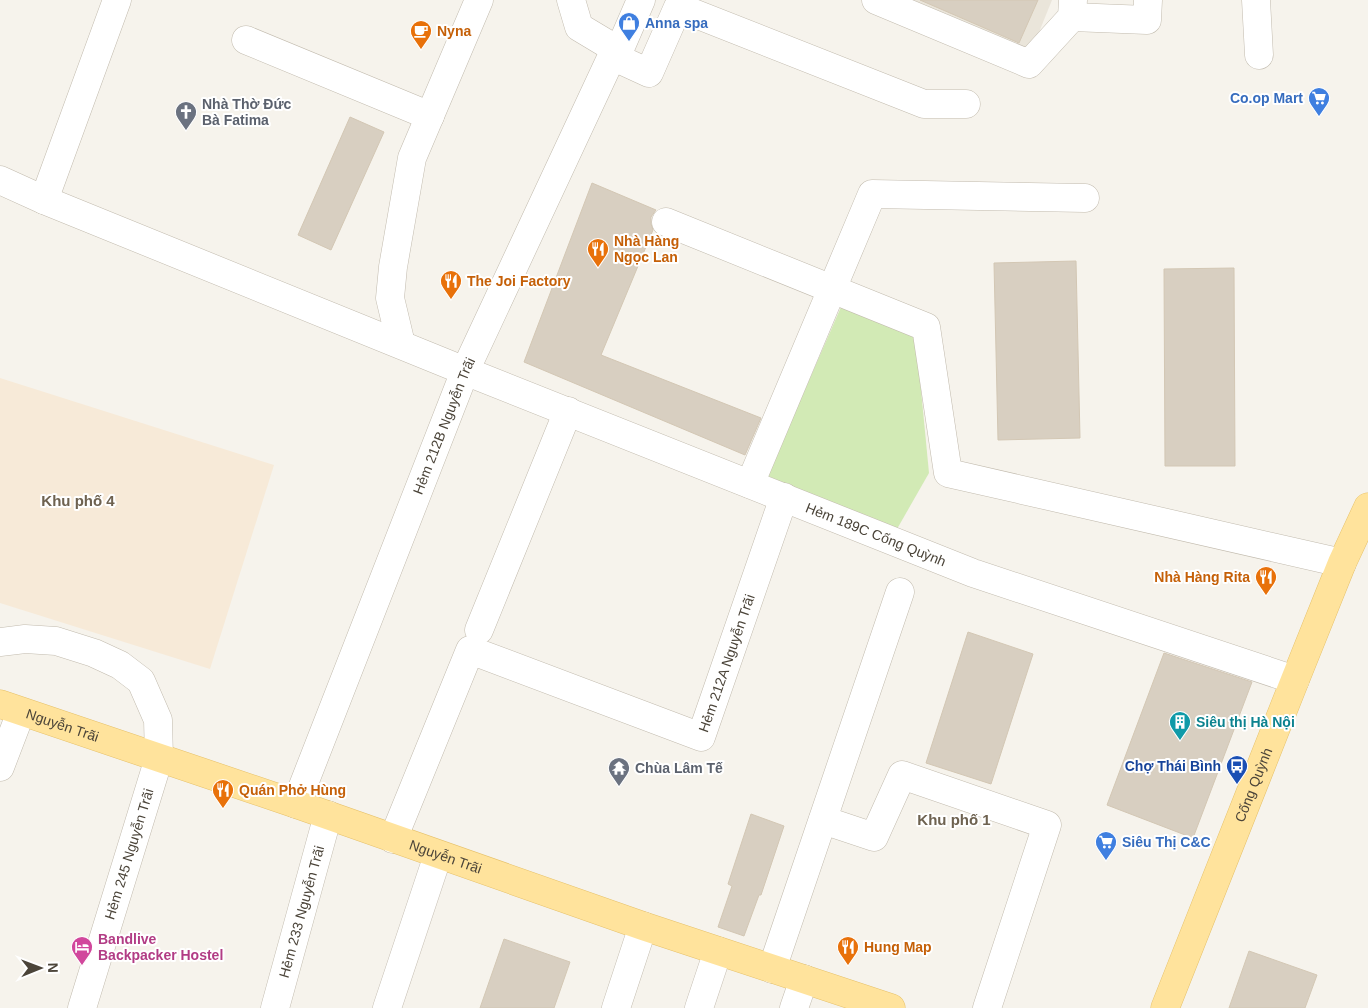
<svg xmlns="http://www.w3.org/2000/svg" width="1368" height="1008" font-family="Arial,sans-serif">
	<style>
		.residential { fill: #eae5da }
		.commercial { fill: #f7ead8 }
		.green { fill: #d2eab5 }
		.building { fill: #d8cfc1; stroke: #d3c7b4 }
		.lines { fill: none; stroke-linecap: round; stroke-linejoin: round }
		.minor-casing { stroke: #c2bbae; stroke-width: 29 }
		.major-casing { stroke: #e6c16a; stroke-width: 29 }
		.minor { stroke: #fff; stroke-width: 28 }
		.major { stroke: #ffe39c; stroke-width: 28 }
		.labels { text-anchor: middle; stroke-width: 4; stroke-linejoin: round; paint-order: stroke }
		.shop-label { font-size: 14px; font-weight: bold; fill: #366cbe; stroke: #fff; text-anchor: start }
		.food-label { font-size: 14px; font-weight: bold; fill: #c56008; stroke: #fff; text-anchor: start }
		.worship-label { font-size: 14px; font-weight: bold; fill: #5b616d; stroke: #fff; text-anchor: start }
		.street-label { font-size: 14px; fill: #4b4439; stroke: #fff }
		.culture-label { font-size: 14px; font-weight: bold; fill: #0d838f; stroke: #fff; text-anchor: start }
		.transit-label { font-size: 14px; font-weight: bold; fill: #164399; stroke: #fff; text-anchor: end }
		.hotel-label { font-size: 14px; font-weight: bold; fill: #b23c85; stroke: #fff; text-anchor: start }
		.neighbourhood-label { font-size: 15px; font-weight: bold; fill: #6e6250; stroke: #fff }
	</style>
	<rect width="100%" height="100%" fill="#f6f3ec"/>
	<!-- residential -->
	<polygon class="residential" points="893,0 1052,0 1029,57"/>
	<!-- commercial -->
	<polygon class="commercial" points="0,378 274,465 210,669 0,603"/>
	<!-- green -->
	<polygon class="green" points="841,307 916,338 929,473 897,529 766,479"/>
	<!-- building -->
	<g class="building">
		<polygon points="920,0 1038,0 1019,43"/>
		<polygon points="350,117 384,132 331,250 298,235"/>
		<polygon points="592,183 656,210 651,217 651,224 653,230 601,355 761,418 745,455 524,362"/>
		<polygon points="1076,261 1080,438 998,440 994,263"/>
		<polygon points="1234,268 1235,466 1165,466 1164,269"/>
		<polygon points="968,632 1033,654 991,784 926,763"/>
		<polygon points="1164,653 1252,682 1193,838 1107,805"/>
		<polygon points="751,814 784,826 761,895 759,895 744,936 718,927 732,886 728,884"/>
		<polygon points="504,939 570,962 554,1008 480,1008"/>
		<polygon points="1249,951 1317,975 1305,1008 1229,1008"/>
	</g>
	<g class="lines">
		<!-- minor casing -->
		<g class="minor-casing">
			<g id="minor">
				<polyline points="571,0 579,27 619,51 641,0"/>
				<polyline points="876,0 1029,64 1072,17 1073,0"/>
				<polyline points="1256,0 1259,55"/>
				<polyline points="1072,17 1147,20 1148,0"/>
				<polyline points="246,40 430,116"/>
				<path id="s1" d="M0 180 44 200 465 371 973 573 1295 680"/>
				<polyline points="44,200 117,0"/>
				<polyline points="666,222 926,327 948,473 1342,563"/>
				<polyline points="401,344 390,298 393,267 412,158 479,0"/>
				<polyline points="750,484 872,194 1085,198"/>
				<polyline points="479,630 568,411"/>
				<polyline points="0,642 25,639 56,641 94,653 120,665 141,681 158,720 159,758 82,1008"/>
				<polyline points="0,767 21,712"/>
				<path id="s2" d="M296 804 465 371 612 56 649 73 678 7 924 104H966"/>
				<polyline points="823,820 874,837 902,775 1047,825 987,1008"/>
				<path id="s3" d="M393 839 470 650 701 737 784 497"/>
				<polyline points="772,969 900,592"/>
				<path id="s4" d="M275 1008 328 815"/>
				<polyline points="387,1008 438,855"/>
				<polyline points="616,1008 643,926"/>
				<polyline points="699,1008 718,951"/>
				<polyline points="794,1008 804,979"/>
			</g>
		</g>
		<!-- major casing -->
		<g class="major-casing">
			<g id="major">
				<path id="s5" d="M0 704 296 804 643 926 891 1008"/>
				<path id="s6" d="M1165 1008 1295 680 1342 563 1368 507"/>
			</g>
		</g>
		<!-- minor -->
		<use href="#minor" class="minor"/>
		<!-- major -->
		<use href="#major" class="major"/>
	</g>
	<!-- icons -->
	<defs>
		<g id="shop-pin" transform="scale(1.125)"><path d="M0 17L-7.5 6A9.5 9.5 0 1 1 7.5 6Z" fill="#3f7fe0" stroke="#fff"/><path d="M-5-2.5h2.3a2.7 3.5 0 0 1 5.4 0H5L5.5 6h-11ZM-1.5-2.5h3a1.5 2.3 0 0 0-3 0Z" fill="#fff"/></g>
		<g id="cafe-pin" transform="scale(1.125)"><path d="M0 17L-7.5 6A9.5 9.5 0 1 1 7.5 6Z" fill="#e8710a" stroke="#fff"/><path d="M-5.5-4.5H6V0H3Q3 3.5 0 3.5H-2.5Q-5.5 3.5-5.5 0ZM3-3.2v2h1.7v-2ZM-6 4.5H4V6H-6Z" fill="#fff"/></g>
		<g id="supermarket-pin" transform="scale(1.125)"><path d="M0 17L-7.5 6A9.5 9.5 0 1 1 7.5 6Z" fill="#3f7fe0" stroke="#fff"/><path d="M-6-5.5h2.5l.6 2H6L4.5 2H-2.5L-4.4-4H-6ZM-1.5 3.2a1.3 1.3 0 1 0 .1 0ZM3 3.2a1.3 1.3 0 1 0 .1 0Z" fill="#fff"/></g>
		<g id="church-pin" transform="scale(1.125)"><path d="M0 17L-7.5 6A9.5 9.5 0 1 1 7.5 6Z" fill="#6b7280" stroke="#fff"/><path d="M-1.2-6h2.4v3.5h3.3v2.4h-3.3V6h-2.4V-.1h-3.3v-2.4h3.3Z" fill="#fff"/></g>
		<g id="restaurant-pin" transform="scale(1.125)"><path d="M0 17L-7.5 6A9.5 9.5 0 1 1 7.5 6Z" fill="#e8710a" stroke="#fff"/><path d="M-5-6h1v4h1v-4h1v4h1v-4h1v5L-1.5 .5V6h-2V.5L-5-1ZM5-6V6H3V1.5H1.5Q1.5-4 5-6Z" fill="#fff"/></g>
		<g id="building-pin" transform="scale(1.125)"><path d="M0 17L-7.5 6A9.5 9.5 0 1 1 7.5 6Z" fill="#0f9aa8" stroke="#fff"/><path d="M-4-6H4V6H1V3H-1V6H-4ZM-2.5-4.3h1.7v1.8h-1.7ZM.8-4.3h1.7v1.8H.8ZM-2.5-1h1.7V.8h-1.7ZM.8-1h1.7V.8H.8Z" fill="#fff"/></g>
		<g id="bus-pin" transform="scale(1.125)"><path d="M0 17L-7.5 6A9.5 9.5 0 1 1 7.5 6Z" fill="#1a4fb4" stroke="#fff"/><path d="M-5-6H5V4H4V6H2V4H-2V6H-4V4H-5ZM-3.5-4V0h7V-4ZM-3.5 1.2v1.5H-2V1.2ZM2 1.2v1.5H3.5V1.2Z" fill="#fff"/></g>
		<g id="temple-pin" transform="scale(1.125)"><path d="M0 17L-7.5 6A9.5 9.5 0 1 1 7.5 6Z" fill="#6b7280" stroke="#fff"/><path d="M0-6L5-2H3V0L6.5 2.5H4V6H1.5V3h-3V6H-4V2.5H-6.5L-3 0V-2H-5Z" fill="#fff"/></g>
		<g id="hotel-pin" transform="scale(1.125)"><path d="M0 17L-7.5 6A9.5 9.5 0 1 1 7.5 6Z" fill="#d1479c" stroke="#fff"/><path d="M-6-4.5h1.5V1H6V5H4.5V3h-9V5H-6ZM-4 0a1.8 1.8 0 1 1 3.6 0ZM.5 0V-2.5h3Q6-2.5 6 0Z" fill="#fff"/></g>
	</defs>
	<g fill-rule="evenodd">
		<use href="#shop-pin" x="629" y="23"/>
		<use href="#cafe-pin" x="421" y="31"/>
		<use href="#supermarket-pin" x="1319" y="98"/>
		<use href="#church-pin" x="186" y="112"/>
		<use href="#restaurant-pin" x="598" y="249"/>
		<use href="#restaurant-pin" x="451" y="281"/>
		<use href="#restaurant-pin" x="1266" y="577"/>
		<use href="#building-pin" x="1180" y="722"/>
		<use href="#bus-pin" x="1237" y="766"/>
		<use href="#temple-pin" x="619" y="768"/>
		<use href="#restaurant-pin" x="223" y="790"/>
		<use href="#supermarket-pin" x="1106" y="842"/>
		<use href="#hotel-pin" x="82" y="947"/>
		<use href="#restaurant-pin" x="848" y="947"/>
	</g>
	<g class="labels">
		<!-- shop labels -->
		<g class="shop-label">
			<text x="645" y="28">Anna spa</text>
			<text x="1303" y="103" text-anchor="end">Co.op Mart</text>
			<text x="1122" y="847">Siêu Thị C&amp;C</text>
		</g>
		<!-- food labels -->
		<g class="food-label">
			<text x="437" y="36">Nyna</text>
			<text x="614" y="246">Nhà Hàng<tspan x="614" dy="16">Ngọc Lan</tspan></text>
			<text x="467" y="286">The Joi Factory</text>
			<text x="1250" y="582" text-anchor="end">Nhà Hàng Rita</text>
			<text x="239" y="795">Quán Phở Hùng</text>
			<text x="864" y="952">Hung Map</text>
		</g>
		<!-- worship labels -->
		<g class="worship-label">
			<text x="202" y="109">Nhà Thờ Đức<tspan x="202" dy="16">Bà Fatima</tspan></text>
			<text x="635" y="773">Chùa Lâm Tế</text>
		</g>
		<!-- street labels -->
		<g class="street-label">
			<text dy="5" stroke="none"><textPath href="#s2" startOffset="406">Hẻm 212B Nguyễn Trãi</textPath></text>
			<text dy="5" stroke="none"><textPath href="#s1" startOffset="945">Hẻm 189C Cống Quỳnh</textPath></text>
			<text dy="5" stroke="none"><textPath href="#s3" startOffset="529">Hẻm 212A Nguyễn Trãi</textPath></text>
			<text dy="5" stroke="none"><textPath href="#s5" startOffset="66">Nguyễn Trãi</textPath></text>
			<text dy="5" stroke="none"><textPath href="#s6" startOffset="240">Cống Quỳnh</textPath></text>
			<text transform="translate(129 854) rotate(-73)" y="5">Hẻm 245 Nguyễn Trãi</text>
			<text dy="5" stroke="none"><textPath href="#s5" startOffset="471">Nguyễn Trãi</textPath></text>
			<text dy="5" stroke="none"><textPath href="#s4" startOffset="100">Hẻm 233 Nguyễn Trãi</textPath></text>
		</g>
		<!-- culture labels -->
		<g class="culture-label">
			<text x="1196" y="727">Siêu thị Hà Nội</text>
		</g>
		<!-- transit labels -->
		<g class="transit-label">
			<text x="1221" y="771">Chợ Thái Bình</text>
		</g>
		<!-- hotel labels -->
		<g class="hotel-label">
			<text x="98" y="944">Bandlive<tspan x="98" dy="16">Backpacker Hostel</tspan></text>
		</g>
		<!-- neighbourhood labels -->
		<g class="neighbourhood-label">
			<text x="78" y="506">Khu phố 4</text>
			<text x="954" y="825">Khu phố 1</text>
		</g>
	</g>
	<!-- north arrow -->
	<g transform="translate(40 968) rotate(89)" stroke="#ffffff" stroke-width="4" paint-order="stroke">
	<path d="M0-4L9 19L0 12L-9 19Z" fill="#4b4439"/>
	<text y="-8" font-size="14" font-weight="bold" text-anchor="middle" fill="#4b4439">N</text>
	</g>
</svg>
